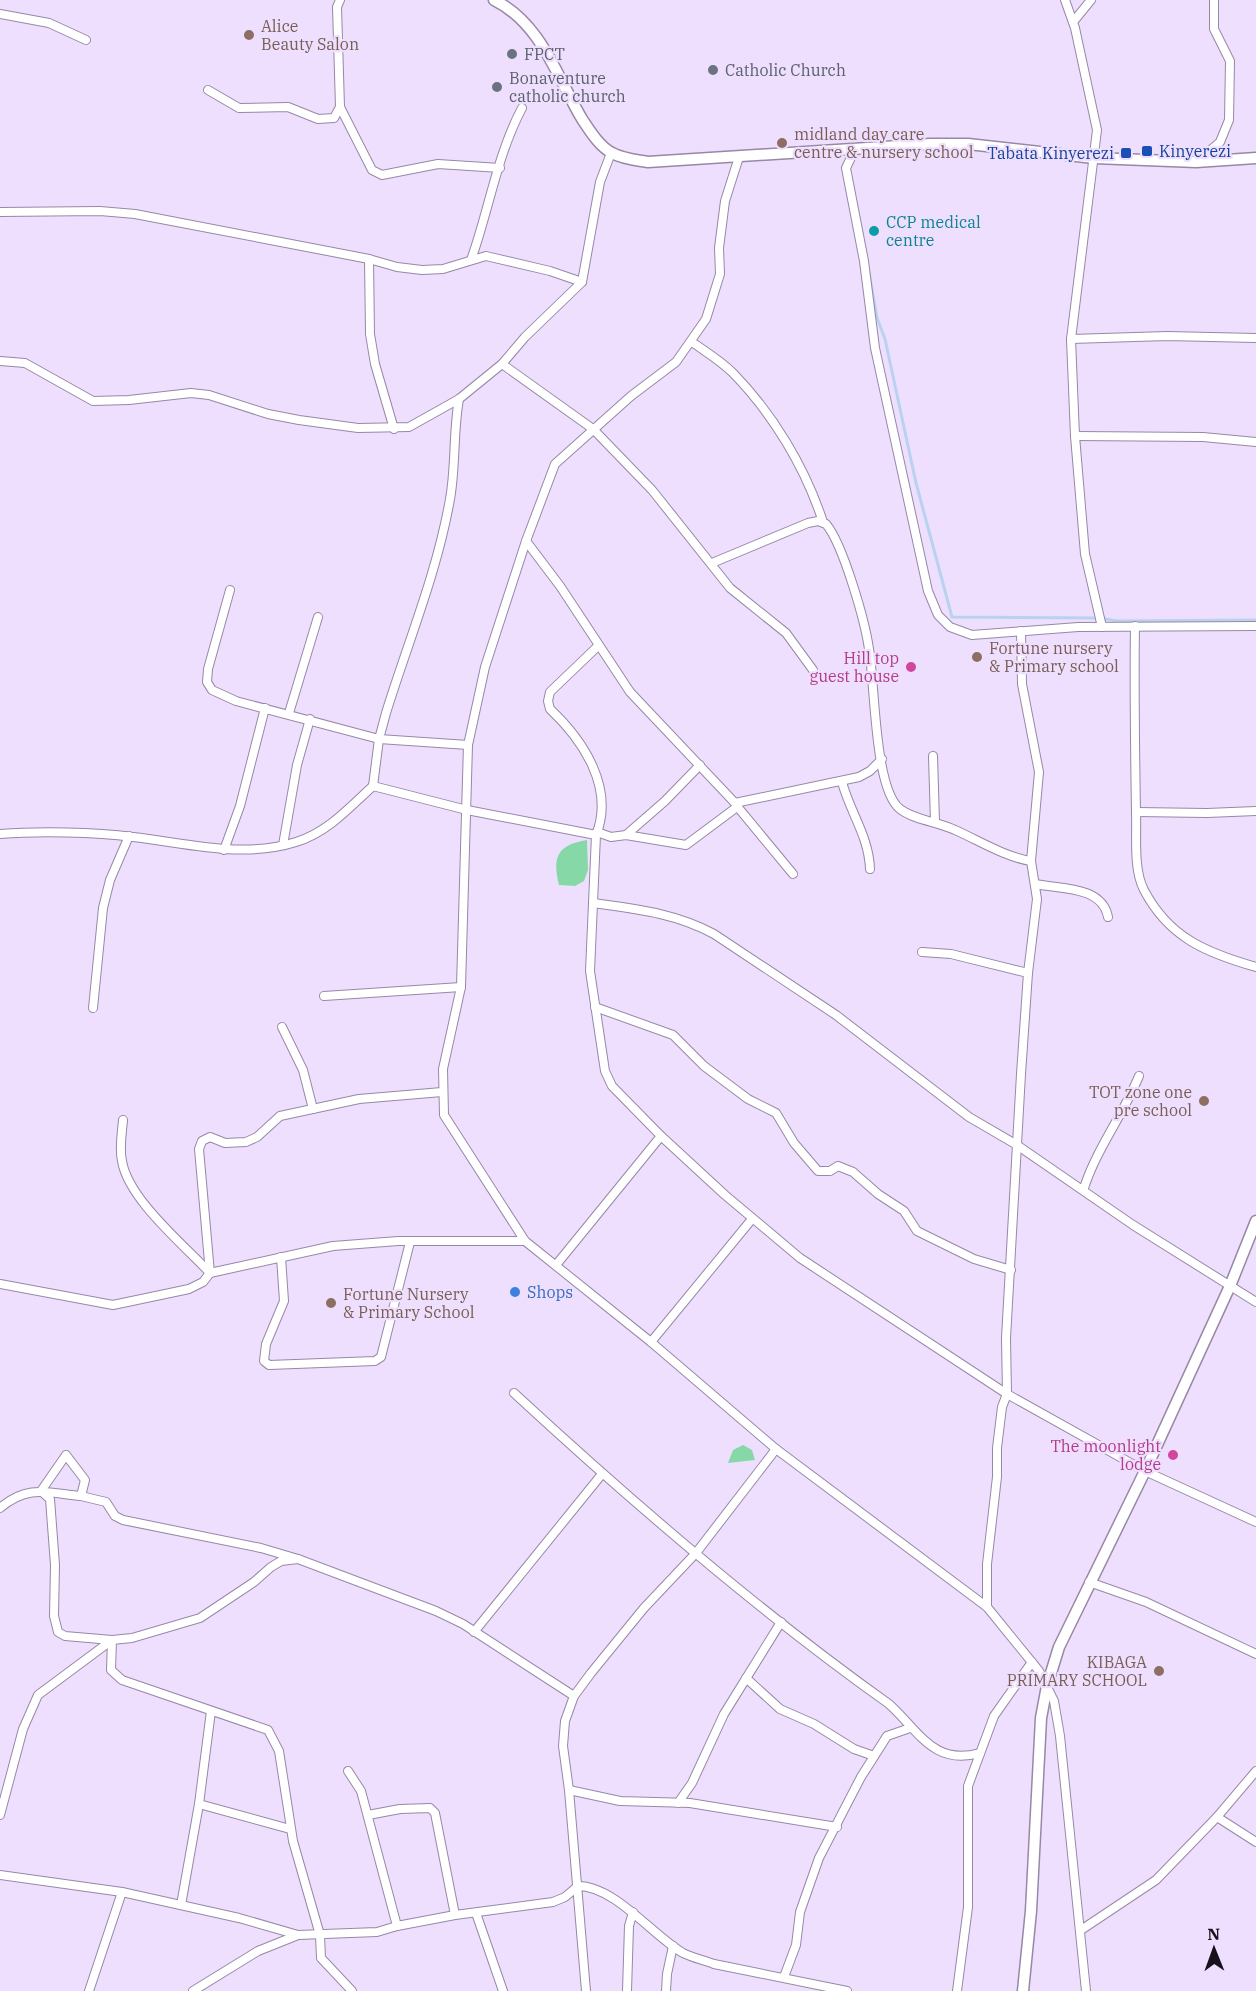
<svg xmlns="http://www.w3.org/2000/svg" width="1256" height="1991" font-family="'IBM Plex Serif',serif">
	<style>
		.green { fill: #86d9a7 }
		.lines { fill: none; stroke-linecap: round; stroke-linejoin: round }
		.stream { stroke: #b8d2f0; stroke-width: 3 }
		.street-casing { stroke: #9788a5; stroke-width: 10 }
		.secondary-casing { stroke: #9788a5; stroke-width: 13 }
		.street { stroke: #fff; stroke-width: 8 }
		.secondary { stroke: #fff; stroke-width: 10 }
		.education-dot { fill: #8d6e63; stroke: #efdfff; stroke-width: 2 }
		.worship-dot { fill: #6b7280; stroke: #efdfff; stroke-width: 2 }
		.transit-dot { fill: #1a4fb4; stroke: #efdfff; stroke-width: 2 }
		.culture-dot { fill: #0f9aa8; stroke: #efdfff; stroke-width: 2 }
		.hotel-dot { fill: #d1479c; stroke: #efdfff; stroke-width: 2 }
		.shop-dot { fill: #3f7fe0; stroke: #efdfff; stroke-width: 2 }
		.labels { text-anchor: middle; stroke-width: 4.5; stroke-linejoin: round; paint-order: stroke }
		.education-label { font-size: 16px; fill: #785e54; stroke: #efdfff; text-anchor: start }
		.worship-label { font-size: 16px; fill: #5b616d; stroke: #efdfff; text-anchor: start }
		.transit-label { font-size: 16px; fill: #164399; stroke: #efdfff; text-anchor: start }
		.culture-label { font-size: 16px; fill: #0d838f; stroke: #efdfff; text-anchor: start }
		.hotel-label { font-size: 16px; fill: #b23c85; stroke: #efdfff; text-anchor: end }
		.shop-label { font-size: 16px; fill: #366cbe; stroke: #efdfff; text-anchor: start }
	</style>
	<rect width="100%" height="100%" fill="#efdfff"/>
	<!-- green -->
	<g class="green">
		<path d="M587 840 588 870 584 881 575 886 559 885C552 857 557 845 587 840Z"/>
		<polygon points="743,1445 752,1450 755,1460 728,1463 733,1450"/>
	</g>
	<g class="lines">
		<!-- stream -->
		<polyline class="stream" points="868,267 877,318 885,339 916,483 952,617 1100,618 1117,621 1256,620"/>
		<!-- street casing -->
		<g class="street-casing">
			<g id="street">
				<polyline points="340,0 337,7 340,107 372,170 382,175 438,164 500,168"/>
				<polyline points="1065,0 1075,28 1097,130 1071,339 1075,436 1085,554 1102,627"/>
				<polyline points="0,14 49,23 86,40"/>
				<polyline points="1073,22 1091,0"/>
				<polyline points="208,90 239,108 288,107 318,119 334,118 340,107"/>
				<polyline points="855,149 846,168 864,261 875,348 928,591 938,615 950,627 972,635 1078,627 1256,626"/>
				<polyline points="739,157 725,201 719,248 720,274 706,319 676,362 631,396 555,464 526,541 485,667 468,745 461,987 443,1069 444,1115 525,1241 651,1342 776,1449 987,1607 1039,1671 1054,1701 1060,1736 1086,1991"/>
				<polyline points="1198,161 1220,142 1229,120 1230,61 1214,29 1214,0"/>
				<polyline points="0,212 100,211 135,214 369,259 397,267 422,270 443,269 486,256 550,271 582,282"/>
				<polyline points="369,259 370,334 375,364 394,429"/>
				<path d="M471 260C489 210 497 155 522 108"/>
				<polyline points="1071,339 1167,336 1256,338"/>
				<path d="M692 342C706 352 721 361 733 373 773 414 805 467 823 522"/>
				<polyline points="0,361 25,363 93,401 129,400 191,393 209,395 268,414 299,420 358,428 409,427 459,399 502,364 525,337 582,282 600,182 611,153"/>
				<polyline points="502,364 593,429 652,490 730,588 786,633 813,670"/>
				<polyline points="1075,436 1203,437 1256,442"/>
				<polyline points="526,541 560,586 630,692 735,803 859,777 870,771 882,759"/>
				<path d="M712 563 808 523 818 521 826 524C843 544 865 621 869 649 875 682 874 789 900 809 914 820 939 822 955 830 980 841 1005 857 1031 861"/>
				<polyline points="230,590 208,669 207,682 212,690 236,701 379,739 468,745"/>
				<path d="M1135 626C1134 689 1135 751 1136 813 1137 836 1133 869 1144 890 1169 938 1207 953 1256 967"/>
				<polyline points="289,713 318,617"/>
				<polyline points="933,756 935,822"/>
				<path d="M842 782C850 812 869 837 870 869"/>
				<path d="M373 786 379 739 386 713C408 642 437 573 450 499 456 466 453 432 459 399"/>
				<polyline points="736,805 793,874"/>
				<polyline points="1136,812 1207,813 1256,811"/>
				<polyline points="597,832 611,837 626,835 686,845 737,807"/>
				<path d="M0 834C39 831 94 832 133 837 187 843 242 859 296 842 327 833 350 807 373 786L467 810 596 835 590 971 605 1071 612 1086 661 1136 725 1195 800 1258 1007 1394 1145 1471 1256 1522"/>
				<path d="M596 835C615 788 583 740 550 709L548 701 550 692 598 646"/>
				<polyline points="626,835 665,801 700,765"/>
				<polyline points="283,845 297,765 310,719"/>
				<polyline points="224,850 240,806 265,708"/>
				<path d="M1035 884C1061 889 1102 886 1108 917"/>
				<path d="M593 903C636 909 676 913 714 934L836 1015 969 1117 1017 1145 1133 1225 1256 1302"/>
				<polyline points="922,952 951,954 1028,973"/>
				<polyline points="324,996 461,987"/>
				<polyline points="595,1007 673,1035 704,1066 748,1099 776,1113 794,1143 818,1171 830,1171 838,1166 853,1172 878,1194 904,1211 917,1231 974,1259 1011,1270"/>
				<polyline points="93,1008 103,908 110,880 129,836"/>
				<polyline points="282,1027 303,1070 313,1109"/>
				<path d="M123 1120C122 1133 119 1148 122 1161 128 1199 184 1245 210 1273L333 1246 398 1241H525"/>
				<path d="M1084 1188C1097 1148 1123 1115 1139 1076"/>
				<polyline points="281,1257 284,1301 266,1344 264,1361 269,1365 375,1361 381,1357 410,1242"/>
				<polyline points="556,1265 661,1136"/>
				<polyline points="0,1284 113,1305 189,1289 203,1282 210,1273 199,1149 202,1141 210,1137 225,1143 246,1142 257,1137 280,1116 359,1099 442,1092"/>
				<polyline points="651,1342 752,1219"/>
				<path d="M514 1393C633 1503 757 1610 889 1704 919 1731 933 1766 980 1753"/>
				<path d="M0 1508C28 1484 48 1493 81 1496"/>
				<polyline points="298,1559 261,1548 123,1520 115,1516 106,1502 81,1496 85,1480 66,1455 41,1491 50,1499 55,1565 54,1616 58,1632 65,1636 112,1640 111,1670 122,1680 268,1730 279,1751 293,1841 320,1935 321,1958 352,1991"/>
				<polyline points="1089,1582 1146,1602 1256,1654"/>
				<polyline points="987,1607 987,1564 997,1477 997,1448 1002,1407 1007,1394 1006,1338 1021,1074 1028,973 1037,899 1031,861 1039,772 1022,684 1021,631"/>
				<polyline points="474,1632 602,1474"/>
				<polyline points="746,1678 780,1709 814,1724 854,1749 874,1756"/>
				<polyline points="348,1771 361,1791 397,1926"/>
				<polyline points="569,1790 620,1801 690,1803 837,1827"/>
				<polyline points="678,1803 692,1783 724,1714 781,1622"/>
				<polyline points="199,1804 290,1829"/>
				<polyline points="0,1815 23,1729 38,1695 112,1640 132,1638 200,1618 254,1582 271,1567 281,1561 298,1559 436,1611 463,1624 574,1696"/>
				<polyline points="368,1815 400,1809 430,1808 435,1813 455,1915"/>
				<polyline points="1217,1817 1256,1842"/>
				<polyline points="0,1875 122,1892 239,1918 298,1935"/>
				<polyline points="181,1905 199,1804 211,1711"/>
				<polyline points="476,1913 503,1991"/>
				<polyline points="1081,1930 1156,1880 1217,1817 1256,1771"/>
				<polyline points="784,1977 796,1945 800,1912 819,1858 861,1777 887,1736 910,1728"/>
				<polyline points="89,1991 122,1892"/>
				<path d="M193 1991 258 1951 298 1935 377 1932 397 1926 455 1915 553 1902 565 1897 578 1886C615 1886 653 1936 683 1953 693 1958 704 1960 714 1964L847 1991"/>
				<polyline points="586,1991 569,1790 563,1746 565,1721 574,1696 591,1673 644,1608 696,1553 776,1449"/>
				<polyline points="627,1991 629,1926 633,1912"/>
				<polyline points="666,1991 667,1974 673,1946"/>
				<polyline points="957,1991 968,1907 968,1786 994,1716 1032,1662"/>
			</g>
		</g>
		<!-- secondary casing -->
		<g class="secondary-casing">
			<g id="secondary">
				<path d="M494 0C541 23 557 77 582 119 590 131 599 146 612 153 623 159 636 160 648 162L930 144H968L1094 158 1196 162 1256 158"/>
				<polyline points="1023,1991 1031,1911 1041,1718 1047,1686 1059,1647 1145,1471 1230,1286 1256,1221"/>
			</g>
		</g>
		<!-- street -->
		<use href="#street" class="street"/>
		<!-- secondary -->
		<use href="#secondary" class="secondary"/>
	</g>
	<!-- markers -->
	<g class="education-dot">
		<circle cx="249" cy="35" r="6"/>
		<circle cx="782" cy="143" r="6"/>
		<circle cx="977" cy="657" r="6"/>
		<circle cx="1204" cy="1101" r="6"/>
		<circle cx="331" cy="1303" r="6"/>
		<circle cx="1159" cy="1671" r="6"/>
	</g>
	<g class="worship-dot">
		<circle cx="512" cy="54" r="6"/>
		<circle cx="713" cy="70" r="6"/>
		<circle cx="497" cy="87" r="6"/>
	</g>
	<g class="transit-dot">
		<rect x="1141" y="145" width="12" height="12" rx="3"/>
		<rect x="1120" y="147" width="12" height="12" rx="3"/>
	</g>
	<circle class="culture-dot" cx="874" cy="231" r="6"/>
	<g class="hotel-dot">
		<circle cx="911" cy="667" r="6"/>
		<circle cx="1173" cy="1455" r="6"/>
	</g>
	<circle class="shop-dot" cx="515" cy="1292" r="6"/>
	<g class="labels">
		<!-- education labels -->
		<g class="education-label">
			<text x="261" y="32">Alice<tspan x="261" dy="18">Beauty Salon</tspan></text>
			<text x="794" y="140">midland day care<tspan x="794" dy="18">centre &amp; nursery school</tspan></text>
			<text x="989" y="654">Fortune nursery<tspan x="989" dy="18">&amp; Primary school</tspan></text>
			<text x="1192" y="1098" text-anchor="end">TOT zone one<tspan x="1192" dy="18">pre school</tspan></text>
			<text x="343" y="1300">Fortune Nursery<tspan x="343" dy="18">&amp; Primary School</tspan></text>
			<text x="1147" y="1668" text-anchor="end">KIBAGA<tspan x="1147" dy="18">PRIMARY SCHOOL</tspan></text>
		</g>
		<!-- worship labels -->
		<g class="worship-label">
			<text x="524" y="60">FPCT</text>
			<text x="725" y="76">Catholic Church</text>
			<text x="509" y="84">Bonaventure<tspan x="509" dy="18">catholic church</tspan></text>
		</g>
		<!-- transit labels -->
		<g class="transit-label">
			<text x="1159" y="157">Kinyerezi</text>
			<text x="1114" y="159" text-anchor="end">Tabata Kinyerezi</text>
		</g>
		<!-- culture labels -->
		<g class="culture-label">
			<text x="886" y="228">CCP medical<tspan x="886" dy="18">centre</tspan></text>
		</g>
		<!-- hotel labels -->
		<g class="hotel-label">
			<text x="899" y="664">Hill top<tspan x="899" dy="18">guest house</tspan></text>
			<text x="1161" y="1452">The moonlight<tspan x="1161" dy="18">lodge</tspan></text>
		</g>
		<!-- shop labels -->
		<g class="shop-label">
			<text x="527" y="1298">Shops</text>
		</g>
	</g>
	<!-- north arrow -->
	<g transform="translate(1214 1949) rotate(359)" stroke="#efdfff" stroke-width="4.5" paint-order="stroke">
	<path d="M0-4.5L10 22L0 15L-10 22Z" fill="#17111c"/>
	<text y="-9" font-size="16" font-weight="bold" text-anchor="middle" fill="#17111c">N</text>
	</g>
</svg>
